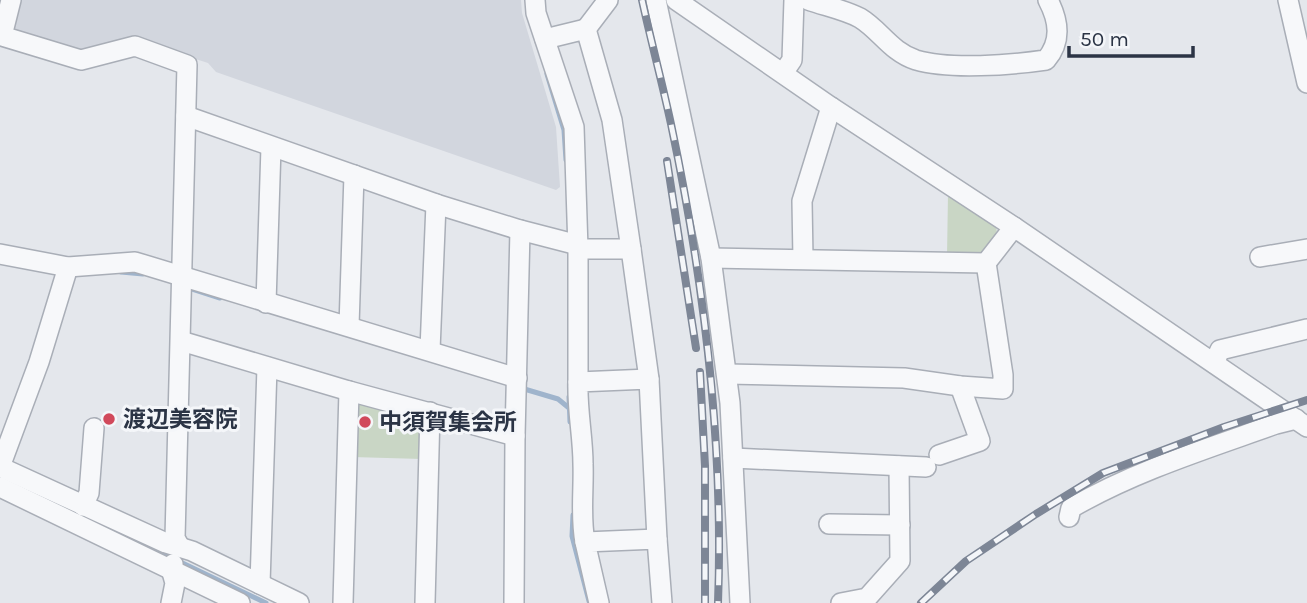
<svg xmlns="http://www.w3.org/2000/svg" width="1307" height="603" font-family="Karla,'Noto Sans JP',sans-serif">
	<style>
		.built { fill: #d2d6de }
		.green { fill: #c9d6c5 }
		.lines { fill: none; stroke-linecap: round; stroke-linejoin: round }
		.stream { stroke: #9fb4cc; stroke-width: 5 }
		.minor-casing { stroke: #a9aeb7; stroke-width: 22 }
		.minor { stroke: #f7f8fa; stroke-width: 19 }
		.rail-casing { stroke: #7d8696; stroke-width: 8 }
		.rail { stroke: #f4f6f9; stroke-width: 5; stroke-dasharray: 16; stroke-linecap: butt }
		.poi-dot { fill: #d1495b; stroke: #f4f6f9; stroke-width: 2.5 }
		.labels { text-anchor: middle; stroke-width: 6; stroke-linejoin: round; paint-order: stroke }
		.poi-label { font-size: 23px; font-weight: bold; fill: #2b3445; stroke: #f4f6f9; text-anchor: start }
	</style>
	<rect width="100%" height="100%" fill="#e4e7ec"/>
	<!-- built -->
	<polygon class="built" points="17,0 521,0 522,13 556,127 560,187 556,190 216,72 208,63 134,39 83,56 16,35 11,27"/>
	<!-- green -->
	<g class="green">
		<path d="M948 194 995 224C1001 239 991 246 981 256H947Z"/>
		<polygon points="352,397 424,416 422,459 352,457"/>
	</g>
	<g class="lines">
		<!-- stream -->
		<g class="stream">
			<polyline points="547,74 564,130 566,160"/>
			<polyline points="121,272 143,274"/>
			<polyline points="186,287 220,298"/>
			<polyline points="521,388 558,399 569,408"/>
			<polyline points="569,397 570,422"/>
			<polyline points="573,515 572,536 589,601"/>
			<polyline points="101,524 266,603"/>
		</g>
		<!-- minor casing -->
		<g class="minor-casing">
			<g id="minor">
				<polyline points="11,0 2,36 81,60 135,46 187,65 175,538 180,547"/>
				<polyline points="535,0 536,13 574,127 578,249"/>
				<polyline points="656,0 711,258 730,403 740,603"/>
				<polyline points="676,0 831,107 1014,227 1307,427"/>
				<path d="M808 0C825 6 845 10 860 18 880 30 891 52 916 60 950 70 1011 65 1046 60 1062 41 1059 21 1048 0"/>
				<polyline points="1288,0 1307,83"/>
				<polyline points="586,29 608,0"/>
				<polyline points="545,39 586,29 612,120 631,249"/>
				<polyline points="783,73 792,60 794,0"/>
				<polyline points="186,116 436,204 520,230 578,245"/>
				<polyline points="0,254 68,267 135,262 517,378"/>
				<polyline points="1260,257 1307,249"/>
				<polyline points="711,258 986,263 1014,227"/>
				<polyline points="803,259 802,201 831,107"/>
				<polyline points="266,303 271,147"/>
				<polyline points="349,326 354,175"/>
				<polyline points="181,341 349,391 515,436"/>
				<polyline points="430,350 436,204"/>
				<polyline points="1214,363 1220,350 1307,329"/>
				<polyline points="727,374 904,378 960,386 1003,389 1003,375 986,263"/>
				<polyline points="578,382 578,249 631,249 649,379"/>
				<polyline points="939,455 980,441 960,386"/>
				<polyline points="733,458 926,467"/>
				<polyline points="0,467 166,543 192,551 299,603"/>
				<polyline points="0,467 39,362 68,267"/>
				<polyline points="0,487 240,603"/>
				<polyline points="83,506 89,493 94,428"/>
				<path d="M1069 517 1071 508C1135 471 1206 449 1276 424L1296 419"/>
				<polyline points="829,524 900,525"/>
				<path d="M585 542C580 516 584 490 583 464 583 437 577 410 578 382L649 379 657 539"/>
				<polyline points="260,584 267,367"/>
				<polyline points="171,603 175,583 171,569 173,564"/>
				<polyline points="343,603 349,391"/>
				<polyline points="425,603 430,412"/>
				<polyline points="514,603 515,436 520,230"/>
				<polyline points="599,603 585,542 657,539 662,603"/>
				<polyline points="841,603 867,598 900,561 899,466"/>
			</g>
		</g>
		<!-- minor -->
		<use href="#minor" class="minor"/>
		<!-- rail casing -->
		<g class="rail-casing">
			<g id="rail">
				<path d="M642 0C651 41 662 82 671 124 704 281 724 443 718 603"/>
				<polyline points="667,161 696,348"/>
				<polyline points="700,372 705,466 705,603"/>
				<polyline points="921,603 966,561 1036,514 1103,473 1224,427 1307,400"/>
			</g>
		</g>
		<!-- rail -->
		<use href="#rail" class="rail"/>
	</g>
	<!-- markers -->
	<g class="poi-dot">
		<circle cx="109" cy="419" r="7"/>
		<circle cx="365" cy="422" r="7"/>
	</g>
	<g class="labels">
		<!-- poi labels -->
		<g class="poi-label">
			<text x="123" y="427">渡辺美容院</text>
			<text x="379" y="430">中須賀集会所</text>
		</g>
	</g>
	<!-- scale -->
	<path d="M1069 46v10h124v-10" fill="none" stroke="#2b3445" stroke-width="3.5"/>
	<text x="1080" y="46" font-size="21" fill="#2b3445" stroke="#f4f6f9" stroke-width="5" paint-order="stroke">50 m</text>
</svg>
